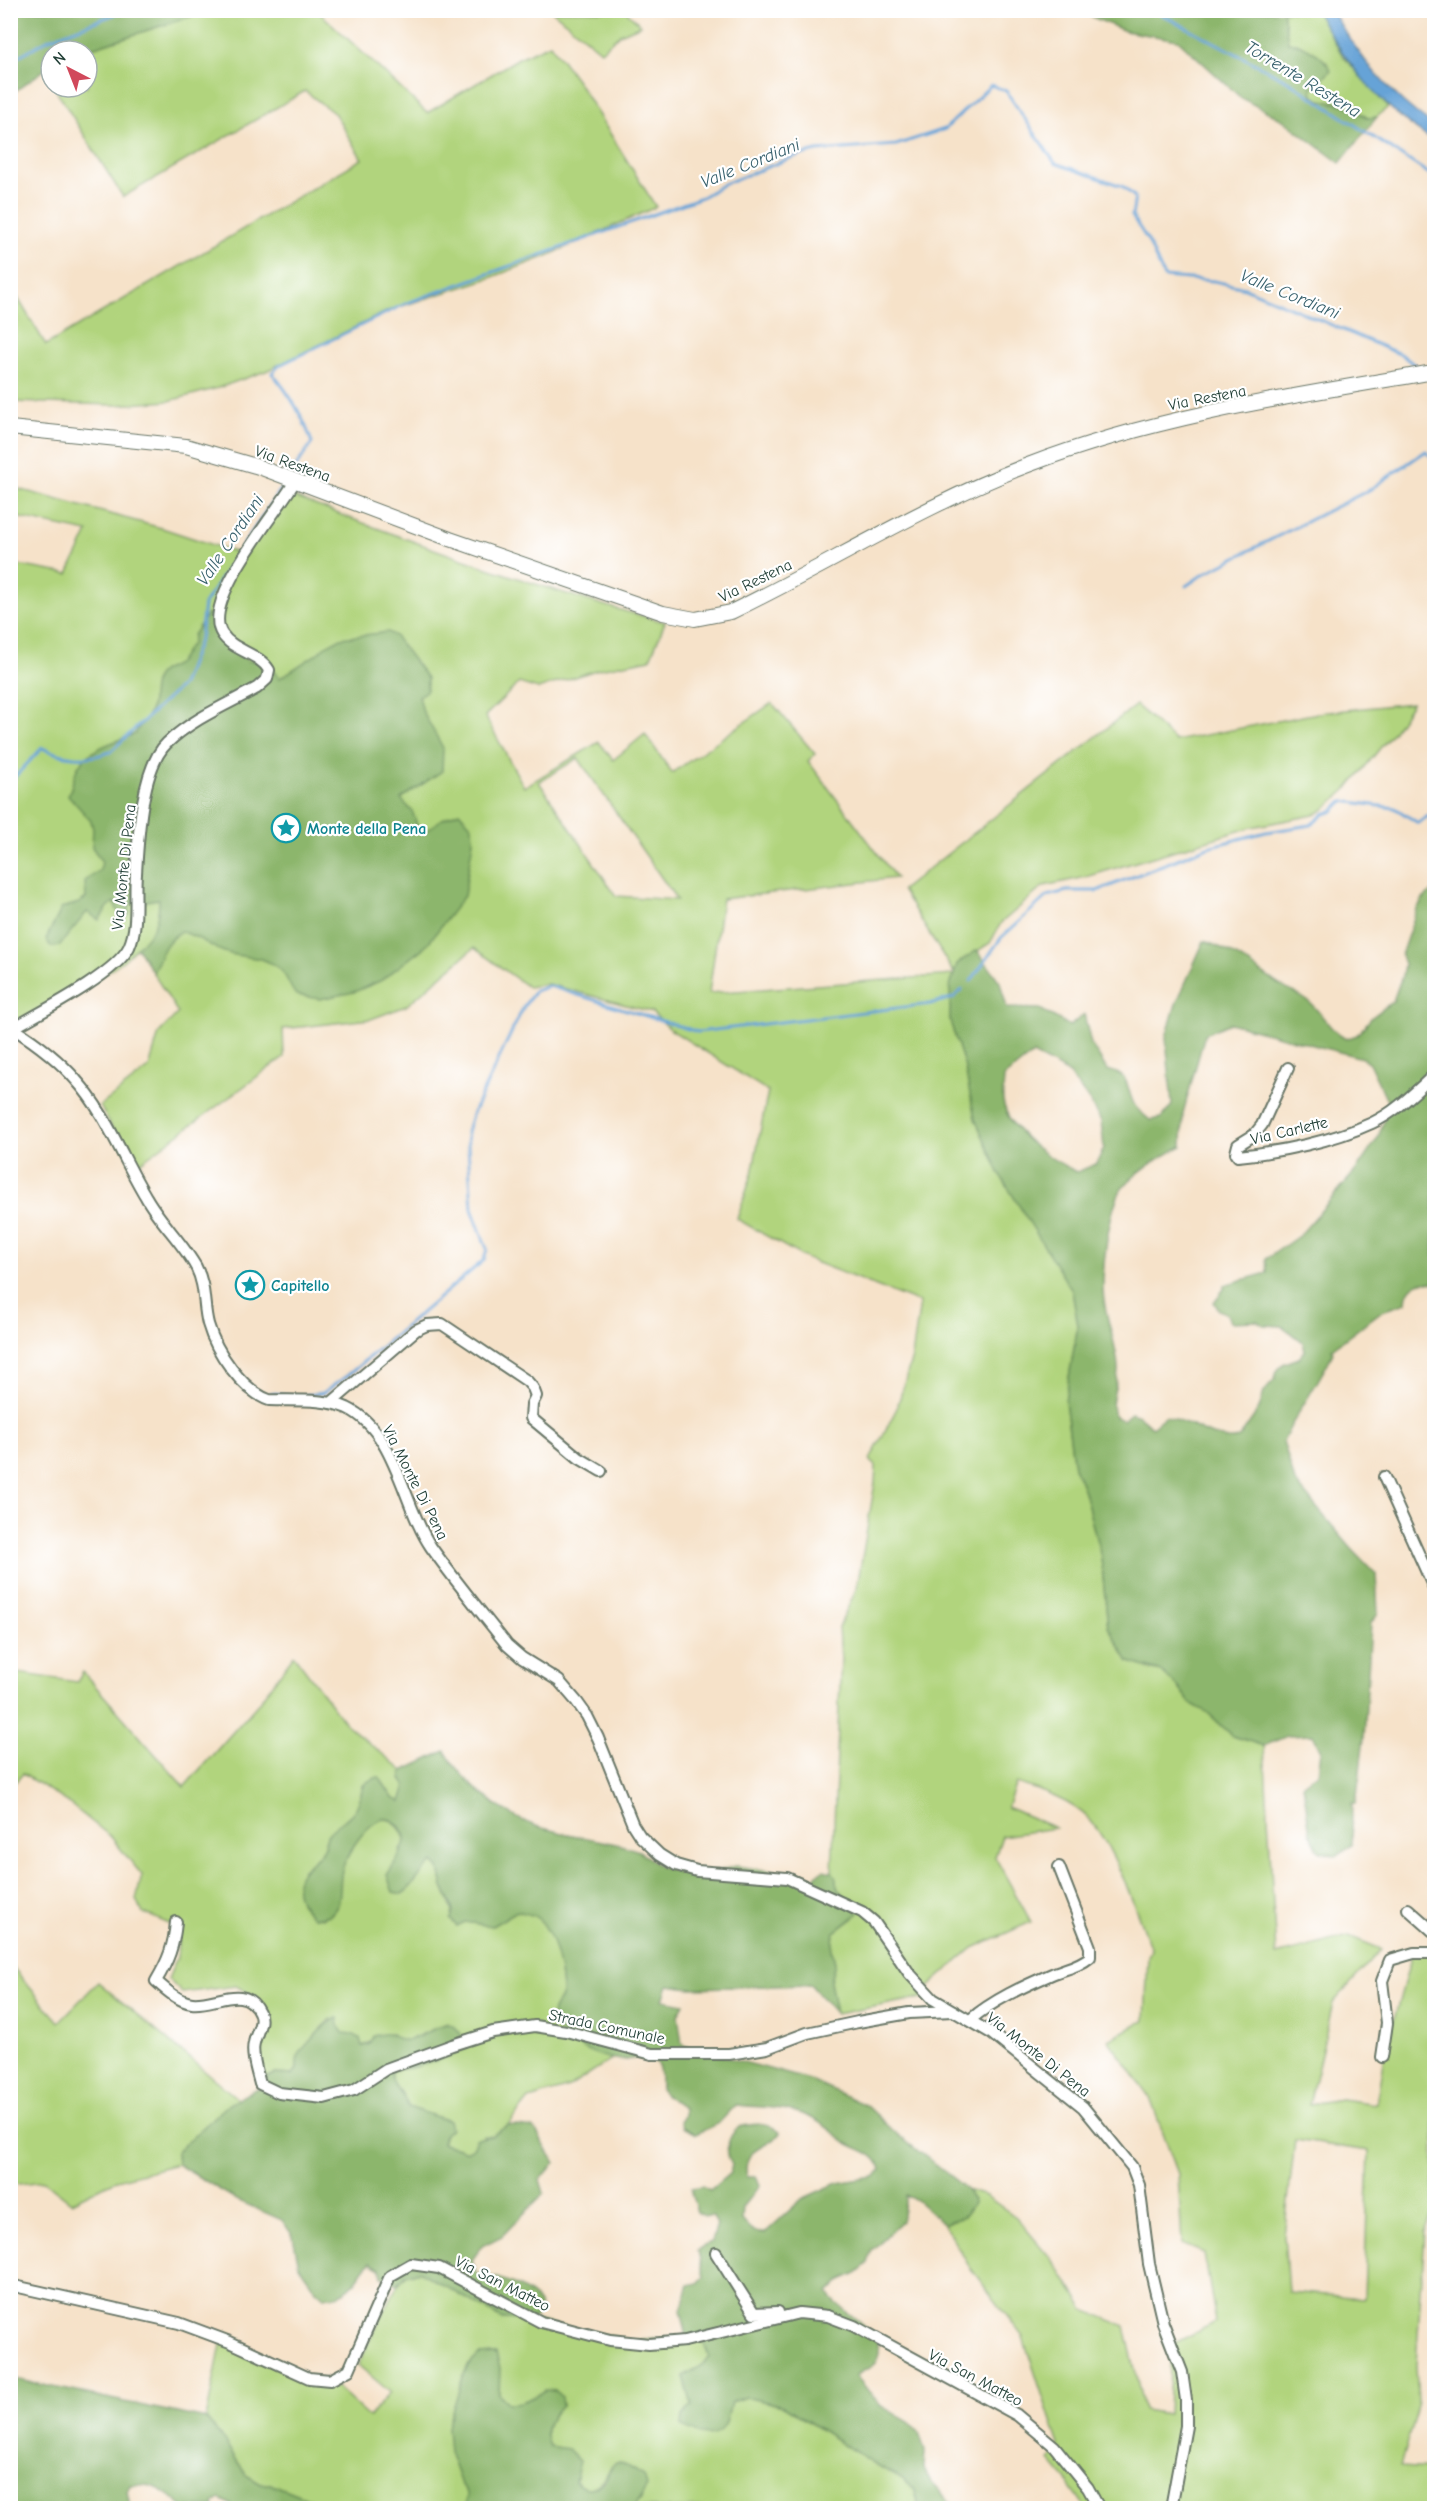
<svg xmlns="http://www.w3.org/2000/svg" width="1445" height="2519" font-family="'Comic Neue',sans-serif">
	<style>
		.green { fill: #b1d47d; stroke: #688858; stroke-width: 1.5; fill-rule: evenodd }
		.forest { fill: #8cb66c; stroke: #567a50; stroke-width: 1.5; fill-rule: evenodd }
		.water { fill: #66a3d7; stroke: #427086; stroke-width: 1.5 }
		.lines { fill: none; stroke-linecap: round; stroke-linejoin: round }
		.stream { stroke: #66a3d7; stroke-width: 3 }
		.minor-casing { stroke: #6a7768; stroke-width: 14 }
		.tertiary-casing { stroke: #6a7768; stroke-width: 16 }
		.minor { stroke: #fff; stroke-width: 10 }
		.tertiary { stroke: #fff; stroke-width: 14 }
		.labels { text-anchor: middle; stroke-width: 4.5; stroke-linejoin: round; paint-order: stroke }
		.street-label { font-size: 16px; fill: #1f3d34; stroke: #fff }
		.culture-label { font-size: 16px; font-weight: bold; fill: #0d838f; stroke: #fff; text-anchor: start }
		.water-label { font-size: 18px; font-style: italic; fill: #38616d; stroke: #fff }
	</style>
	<rect width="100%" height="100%" fill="#fff"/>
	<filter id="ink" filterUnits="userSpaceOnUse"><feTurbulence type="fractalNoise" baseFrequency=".0167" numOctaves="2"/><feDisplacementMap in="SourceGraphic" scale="12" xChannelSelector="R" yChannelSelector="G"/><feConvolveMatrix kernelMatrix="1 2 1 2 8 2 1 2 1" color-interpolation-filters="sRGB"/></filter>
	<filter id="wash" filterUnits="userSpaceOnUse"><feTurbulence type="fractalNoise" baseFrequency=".008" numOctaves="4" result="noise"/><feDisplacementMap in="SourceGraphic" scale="24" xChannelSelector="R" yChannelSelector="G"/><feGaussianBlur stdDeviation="1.35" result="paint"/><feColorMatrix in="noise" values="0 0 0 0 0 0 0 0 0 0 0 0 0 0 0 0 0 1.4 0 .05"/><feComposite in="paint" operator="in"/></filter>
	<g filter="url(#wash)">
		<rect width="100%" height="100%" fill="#f6e2c9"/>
		<!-- green -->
		<g class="green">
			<polygon points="208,11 318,11 427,113 519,58 550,44 576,79 656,207 547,256 490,278 390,310 266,371 218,388 169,401 116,405 11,402 11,287 46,345 362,159 335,114 305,91 123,197 54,87 87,87 87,51 82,51"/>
			<polygon points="552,11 626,11 641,25 620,34 601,51"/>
			<polygon points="1283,11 1316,11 1343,56 1388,107 1377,117 1369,119 1338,102 1320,100 1313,96 1312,87 1319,83 1327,62 1297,43 1288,43"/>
			<path d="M11 487 165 529 244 555 288 495C412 541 536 589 665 622L650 659 599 669 538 689 519 683 485 716 524 787 599 742 613 760 645 734 672 773 772 703 815 754 808 761 896 878 722 899 709 993 953 975 950 1021 964 1064 1072 1291 1078 1325 1065 1401 1074 1467 1084 1491 1101 1557 1108 1627 1148 1669 1162 1672 1179 1688 1190 1703 1207 1712 1233 1736 1264 1746 1276 1955 1349 1936 1381 1949 1333 2003 1309 2104 1341 2099 1376 2104 1384 2056 1412 1954 1434 1953V2210L1425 2232 1416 2364 1418 2404 1400 2466 1434 2468V2508H1086L1067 2481 1050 2461 1059 2445 1023 2337 969 2266 944 2224 964 2216 974 2202 966 2190 986 2196 1016 2217 1059 2268 1085 2310 1125 2326 1144 2410 1168 2414 1171 2345 1216 2322 1204 2253 1182 2244 1178 2174 1150 2098 1109 2040 1145 2020 1148 1956 1151 1950C1137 1912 1116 1851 1090 1820 1073 1801 1039 1790 1016 1783L1007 1807 1055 1828 1002 1836 995 1857 1031 1922 973 1948 928 1987 926 1997 836 2014 830 1981 835 1963 832 1951 834 1933 854 1918C850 1901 849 1904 840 1891 836 1885 837 1878 832 1872L841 1659 839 1627 857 1587 875 1483 876 1466 870 1460 897 1408 912 1357 920 1303 807 1259 737 1219 752 1174 768 1091 671 1030 652 1012 548 984 528 987 474 948 406 1006 371 1019 283 1029 284 1057 134 1167 100 1106 149 1068 159 1033 178 1013 137 947 124 960 28 1028 17 1038 11 1035V564L68 574 88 532 11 516ZM578 758 677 900 616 896 539 782ZM1295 2140 1369 2151 1364 2298 1288 2292 1284 2236Z"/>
			<polygon points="1412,703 1394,731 1348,788 1325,809 1314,815 1252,827 1086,877 1044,886 1001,923 990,943 957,964 954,973 902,890 1136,705 1175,741 1318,713"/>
			<path d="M294 1655 345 1723 403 1771 401 1779 406 1786 401 1803 393 1798 379 1777 363 1785 359 1803 354 1812 327 1836 322 1852 302 1870 300 1903C307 1912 311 1917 322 1918L339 1900C339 1890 338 1881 341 1872 346 1855 374 1805 395 1823 401 1830 404 1834 406 1843L400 1850 416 1880 420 1873 433 1862 439 1868 443 1887 453 1912 451 1920 492 1926 517 1911C523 1913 531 1914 536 1917 554 1929 562 1974 562 1995L553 2010C574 2042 575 2048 613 2058L569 2087 529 2099 508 2125 492 2136H484L474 2147 466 2151C458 2146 450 2148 442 2144L449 2121 408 2107C405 2092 389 2088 392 2070L410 2068 459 2052 447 2023 407 2041 398 2039 391 2033 362 2046 352 2034H343L339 2026 330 2019 307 2047 297 2069 292 2075 274 2074 265 2078 256 2061 267 2024 265 2011 256 1997 236 1986 182 1993 168 1979 177 1957 179 1928 143 1913 136 1900 142 1875 111 1837 66 1801 23 1774 11 1786V1672L77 1682 83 1672 184 1787 256 1706Z"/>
			<polygon points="10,1964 59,2022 98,1982 238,2099 229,2104 176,2152 177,2164 113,2181 71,2202 44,2181 11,2185 11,2139 17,2133 10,2120"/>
			<path d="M419 2271 502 2319H528L633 2341 705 2335 709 2356 703 2364 684 2377 692 2405 683 2416C715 2436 719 2443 731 2402L745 2397 784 2406 876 2465 902 2478 915 2490 919 2508H634L642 2497 611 2466C605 2481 589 2499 575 2481L576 2470 558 2448 549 2446C541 2428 548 2419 562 2406L539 2395 516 2404 508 2403 499 2394 495 2354 479 2355 464 2374 461 2384 460 2482 468 2494 467 2508H332L272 2484H261L246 2475 221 2436 206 2419 223 2335 244 2342 241 2353 295 2375 336 2387 369 2417 390 2392 358 2365 398 2284 406 2275Z"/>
		</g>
		<!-- forest -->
		<g class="forest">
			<polygon points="11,10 208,10 208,11 82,51 51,51 51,65 11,94"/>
			<path d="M1078 11H1283L1288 42C1305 44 1323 55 1331 70L1319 83 1312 87 1313 96 1320 100 1346 105 1368 118 1377 117 1340 163 1283 120 1241 98 1178 40 1125 31Z"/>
			<path d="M208 613 215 618 214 627 218 635 230 649 248 661H263L280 678 317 654 324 647 341 638 388 632 395 636 427 678V690L419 696 423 712 443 748 442 771 401 799 412 811 419 830 423 834 440 820 459 812 472 826 473 841 464 896 426 946 380 981 354 992 320 999 296 995C289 987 287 974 278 968 261 954 243 959 224 952 208 946 198 935 181 932 164 941 161 956 153 973L137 947C153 934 159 920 159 899L129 904V915L120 917 114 902 108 907 99 920 87 912 59 946 51 947 46 939 62 908 79 903 86 898 85 881 100 870 102 862 92 847 93 829 91 821 68 795C73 786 73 776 78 767 89 748 115 742 135 734 139 725 147 719 150 711 154 700 150 688 156 678 161 668 172 669 179 662 185 656 184 650 192 644L193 635Z"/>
			<path d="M1434 890V1283C1419 1279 1406 1286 1406 1303L1382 1311 1332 1349 1333 1353C1318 1384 1298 1411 1283 1441L1295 1482 1352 1549 1376 1574 1378 1614 1371 1623 1364 1738 1356 1804 1352 1803C1351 1817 1353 1831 1352 1845L1336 1856 1319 1851 1310 1833 1303 1784 1318 1773 1321 1751 1313 1735 1287 1736 1264 1746 1233 1736 1207 1712 1190 1703 1179 1688 1162 1672 1129 1662 1108 1627 1101 1557 1084 1491 1074 1467 1065 1401 1078 1325 1072 1291 1000 1175 975 1119 964 1064 950 1021V986L957 964 977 950 1000 982 1007 1008 1040 1009 1070 1026 1084 1014 1091 1044 1107 1070C1131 1075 1125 1084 1133 1102 1136 1110 1144 1115 1150 1120L1162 1118 1172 1105 1166 1037 1176 1004 1204 941C1233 951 1250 965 1275 982 1286 990 1298 993 1310 1003 1323 1014 1330 1031 1346 1039L1357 1035 1372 1017 1393 1001 1402 976 1404 964 1401 955 1417 909 1423 899ZM1230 1023 1362 1058 1369 1063 1389 1105 1378 1138 1357 1169 1300 1235 1266 1259 1267 1273 1224 1285V1289L1214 1302 1219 1310 1227 1314 1230 1322 1257 1321 1264 1325 1282 1326 1303 1342 1305 1351 1299 1358 1283 1364 1277 1371 1275 1379 1264 1392 1259 1409 1239 1438C1217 1445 1188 1419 1165 1416L1152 1427 1139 1416 1131 1413 1123 1420 1115 1417C1107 1402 1119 1384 1118 1368 1117 1345 1107 1323 1104 1300 1100 1277 1109 1201 1125 1185 1141 1168 1162 1157 1182 1146L1183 1113 1205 1034ZM1033 1054 1067 1072 1088 1099 1101 1121 1104 1148 1096 1164 1077 1172C1050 1159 1009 1134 1003 1101 1002 1093 1004 1084 1004 1077Z"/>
			<path d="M445 1751C461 1781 501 1813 533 1825 562 1835 594 1838 624 1846L639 1851 661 1867 696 1877 736 1866 787 1873 810 1884 816 1875 823 1870 832 1872 836 1877 839 1890 859 1913 834 1933 832 1951 835 1963 830 1981 836 2014 811 1985 691 1988 668 1985 663 2000 684 2004 678 2015 682 2045 813 2081 867 2106 898 2135 964 2187 974 2202 964 2216 944 2224 915 2199 906 2196 902 2221 872 2250 868 2263 855 2274 841 2280 828 2293C835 2310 895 2335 875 2363 870 2369 862 2370 856 2376L881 2406 909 2422 918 2431 925 2450 924 2469 931 2482 956 2508H919L915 2490 902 2478 876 2465 784 2406 745 2397 731 2402C729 2409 728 2419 725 2425 716 2441 694 2434 682 2426L683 2416 692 2405 684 2377 703 2364 709 2356 703 2341 687 2337 681 2310 689 2285 698 2283 704 2277 698 2251 704 2245 712 2242 717 2225 713 2216H704L697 2212 692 2196V2188L702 2186 710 2190 730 2173 732 2165C724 2151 727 2137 739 2127 754 2123 768 2122 780 2133 767 2150 741 2146 747 2177H756L760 2185 743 2206 742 2220C749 2228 753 2234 765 2233L802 2199 837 2183 874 2177 881 2170C878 2153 860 2151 847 2143 837 2136 828 2127 817 2121 793 2106 763 2108 736 2105L718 2124 696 2134 682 2127 680 2121 684 2116V2109C678 2103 666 2098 662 2091 656 2080 666 2066 650 2059 640 2055 632 2060 623 2060 594 2058 569 2043 551 2022L553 2010 562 1995C562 1974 554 1929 536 1917 531 1914 523 1913 517 1911L492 1926 465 1922 457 1926 451 1920 453 1912 451 1903 443 1887 439 1868 433 1862C420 1871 416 1886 402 1894L393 1892 387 1875C393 1865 409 1845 404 1834 385 1793 350 1846 343 1867 338 1880 343 1896 336 1908 331 1917 322 1918 313 1917 304 1908 295 1898 297 1884 298 1868 314 1864 322 1852 325 1846 325 1839 328 1834 335 1825 346 1821 353 1812 366 1798 355 1782 379 1777L393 1798 401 1802 406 1786 401 1779 403 1771Z"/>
			<path d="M338 2018 339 2026 343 2033 352 2034 360 2038 362 2046 370 2044 374 2036C396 2029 396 2043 409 2040 439 2033 451 2004 467 2048 444 2059 417 2068 392 2070 389 2088 405 2092 408 2107L449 2121 451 2129 444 2135 442 2143C450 2148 458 2146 466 2151L474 2147 476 2139 492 2136 508 2125 534 2128 555 2163 540 2180 544 2193 502 2236 482 2246 472 2260 477 2274C499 2277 536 2287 542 2312L534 2318 528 2319H502L419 2271 406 2275 398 2284 382 2277 381 2268 370 2262C352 2283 354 2294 324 2297L316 2290 299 2266 293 2236 282 2220 237 2200 177 2164 176 2152 229 2104 255 2089H271L265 2078 274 2074 292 2075 297 2069C297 2064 296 2060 299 2055 305 2045 328 2020 338 2018Z"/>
			<path d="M496 2354 500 2368 499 2394 508 2403C520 2404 535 2398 545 2390L556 2391 561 2397 562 2406C548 2419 541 2428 549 2446L568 2449 580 2461 575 2481C583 2491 597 2490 605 2480 609 2474 609 2468 615 2463H621L644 2476 647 2486 634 2508H467L468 2494 460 2482 449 2452 447 2427 464 2374 468 2366 479 2355Z"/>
			<path d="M10 2378 206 2419 221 2436 246 2475 261 2484H272L332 2508H237L221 2499 214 2504 215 2508H184C167 2492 155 2482 130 2485L127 2491 130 2508H13L10 2506Z"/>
		</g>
		<!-- water -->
		<path class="water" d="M1316 11H1332C1360 58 1388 94 1434 126V142C1377 104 1351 69 1316 11Z"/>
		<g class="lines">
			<!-- stream -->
			<g class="stream">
				<polyline points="1153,10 1288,81 1434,177"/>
				<polyline points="10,61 49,39 126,10"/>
				<path d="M293 471 312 443C304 418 289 393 272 373L280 365 407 303 702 197 724 184 793 157 817 151 896 145 945 129 991 85 1006 91 1055 163 1122 186 1135 197 1132 216 1148 241 1164 277 1214 281 1245 288 1402 355 1421 370"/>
				<polyline points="1186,586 1205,573 1369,490 1426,451 1434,460"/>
				<path d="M10 782 42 748C65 758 86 761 110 752L182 685 200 638 204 604 286 481"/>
				<polyline points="971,981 1001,938 1047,896 1067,891 1097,891 1208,847 1266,832 1311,825 1324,814 1333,811 1343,801 1395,808 1418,823 1434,812"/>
				<polyline points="271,1393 290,1395"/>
				<polyline points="299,1396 323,1393 348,1375 484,1260 487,1249 472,1209 467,1131 472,1115 524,1006 535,991 549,986 698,1032 930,1004 953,998 962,990"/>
			</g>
		</g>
	</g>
	<g filter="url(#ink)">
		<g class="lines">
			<!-- minor casing -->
			<g class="minor-casing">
				<g id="minor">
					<path d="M13 1028C35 1042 59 1060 76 1080 106 1113 123 1159 146 1197 160 1222 182 1242 196 1267 206 1286 203 1305 208 1324 216 1352 242 1390 269 1400 293 1401 324 1398 347 1408 396 1431 403 1506 431 1547 455 1581 482 1613 507 1645L522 1658 559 1681 577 1702 587 1716 598 1738 633 1825 640 1836 660 1855 676 1865 697 1871 787 1878 862 1912 874 1922 909 1973 933 1999 991 2033 1083 2107 1132 2167 1139 2185 1149 2264 1163 2323 1182 2372 1186 2400V2426L1171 2508"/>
					<path d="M13 1028C41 1012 116 974 129 947 139 925 134 897 136 874 138 839 141 768 167 743 192 719 228 704 257 688L267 679 269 670C259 653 233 651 222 634 200 601 278 512 295 481"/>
					<path d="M1288 1068 1262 1125 1254 1135 1238 1145 1236 1153 1238 1156C1281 1152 1333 1141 1372 1123 1396 1112 1415 1092 1434 1075"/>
					<polyline points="331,1403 416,1330 427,1325 442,1324 527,1381 533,1388 536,1396 532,1404 531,1418 579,1458 601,1471"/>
					<polyline points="1384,1477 1434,1588"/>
					<polyline points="1408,1909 1434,1932"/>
					<path d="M176 1922C174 1946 168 1961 156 1981 166 1990 178 2001 192 2003 214 2006 245 1982 259 2012 264 2023 256 2032 254 2043 251 2054 257 2072 260 2084L279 2093 324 2098 354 2090 386 2069 452 2045 493 2032 535 2026 566 2031 652 2054H729L767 2048 807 2033 858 2022 909 2013 953 2011"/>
					<path d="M970 2020C993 2000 1024 1986 1052 1974 1066 1968 1078 1967 1090 1957V1947L1059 1867"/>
					<polyline points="1382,2057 1387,2023 1382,1981 1390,1960 1414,1953 1434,1953"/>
					<polyline points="716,2253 754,2313 778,2312"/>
					<polyline points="10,2285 179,2323 230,2342 309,2378 330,2380 349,2370 390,2276 411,2264 439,2268 541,2322 610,2340 649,2344 685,2341 799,2313 828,2316 854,2326 1017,2415 1054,2446 1088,2488 1099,2508"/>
				</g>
			</g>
			<!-- tertiary casing -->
			<g class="tertiary-casing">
				<path id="tertiary" d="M10 428 186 446 259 467 450 539 663 613 695 619 731 612C830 564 925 504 1028 465 1158 415 1298 395 1434 372"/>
			</g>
			<!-- minor -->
			<use href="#minor" class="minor"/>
			<!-- tertiary -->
			<use href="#tertiary" class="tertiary"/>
		</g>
	</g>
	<!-- icons -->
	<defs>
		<g id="sight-ring" transform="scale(1.5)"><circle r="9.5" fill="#fff" stroke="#0f9aa8" stroke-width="1.5"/><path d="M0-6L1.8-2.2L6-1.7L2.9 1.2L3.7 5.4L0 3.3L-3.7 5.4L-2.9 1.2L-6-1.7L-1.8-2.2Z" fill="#0f9aa8"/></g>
	</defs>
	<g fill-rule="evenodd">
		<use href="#sight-ring" x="286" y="828"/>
		<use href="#sight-ring" x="250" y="1285"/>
	</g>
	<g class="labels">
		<!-- street labels -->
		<g class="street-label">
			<text transform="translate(1207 397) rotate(-11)" y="6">Via Restena</text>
			<text transform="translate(293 463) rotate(20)" y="6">Via Restena</text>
			<text transform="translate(755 580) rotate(-26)" y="6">Via Restena</text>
			<text transform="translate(123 867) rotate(-84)" y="6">Via Monte Di Pena</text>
			<text transform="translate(1289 1130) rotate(-13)" y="6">Via Carlette</text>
			<text transform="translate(416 1482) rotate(63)" y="6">Via Monte Di Pena</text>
			<text transform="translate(607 2026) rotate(12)" y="6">Strada Comunale</text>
			<text transform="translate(1039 2054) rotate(38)" y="6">Via Monte Di Pena</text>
			<text transform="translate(503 2283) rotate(27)" y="6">Via San Matteo</text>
			<text transform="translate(976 2377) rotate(28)" y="6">Via San Matteo</text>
		</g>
		<!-- culture labels -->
		<g class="culture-label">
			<text x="307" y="834">Monte della Pena</text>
			<text x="271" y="1291">Capitello</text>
		</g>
		<!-- water labels -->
		<g class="water-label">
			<text transform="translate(1303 79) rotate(31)" y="6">Torrente Restena</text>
			<text transform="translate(750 163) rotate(-22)" y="6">Valle Cordiani</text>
			<text transform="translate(1290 294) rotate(22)" y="6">Valle Cordiani</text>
			<text transform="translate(230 540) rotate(-56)" y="6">Valle Cordiani</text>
		</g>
	</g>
	<!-- margin -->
	<rect width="1445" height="2519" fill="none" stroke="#fff" stroke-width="36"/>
	<!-- north arrow -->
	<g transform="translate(69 69) rotate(318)"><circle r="28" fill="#ffffff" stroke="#a5b1ae" stroke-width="1.5"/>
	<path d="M0-4.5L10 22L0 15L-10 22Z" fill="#d1495b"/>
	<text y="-9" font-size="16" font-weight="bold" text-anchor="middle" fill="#1f3d34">N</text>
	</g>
</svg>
